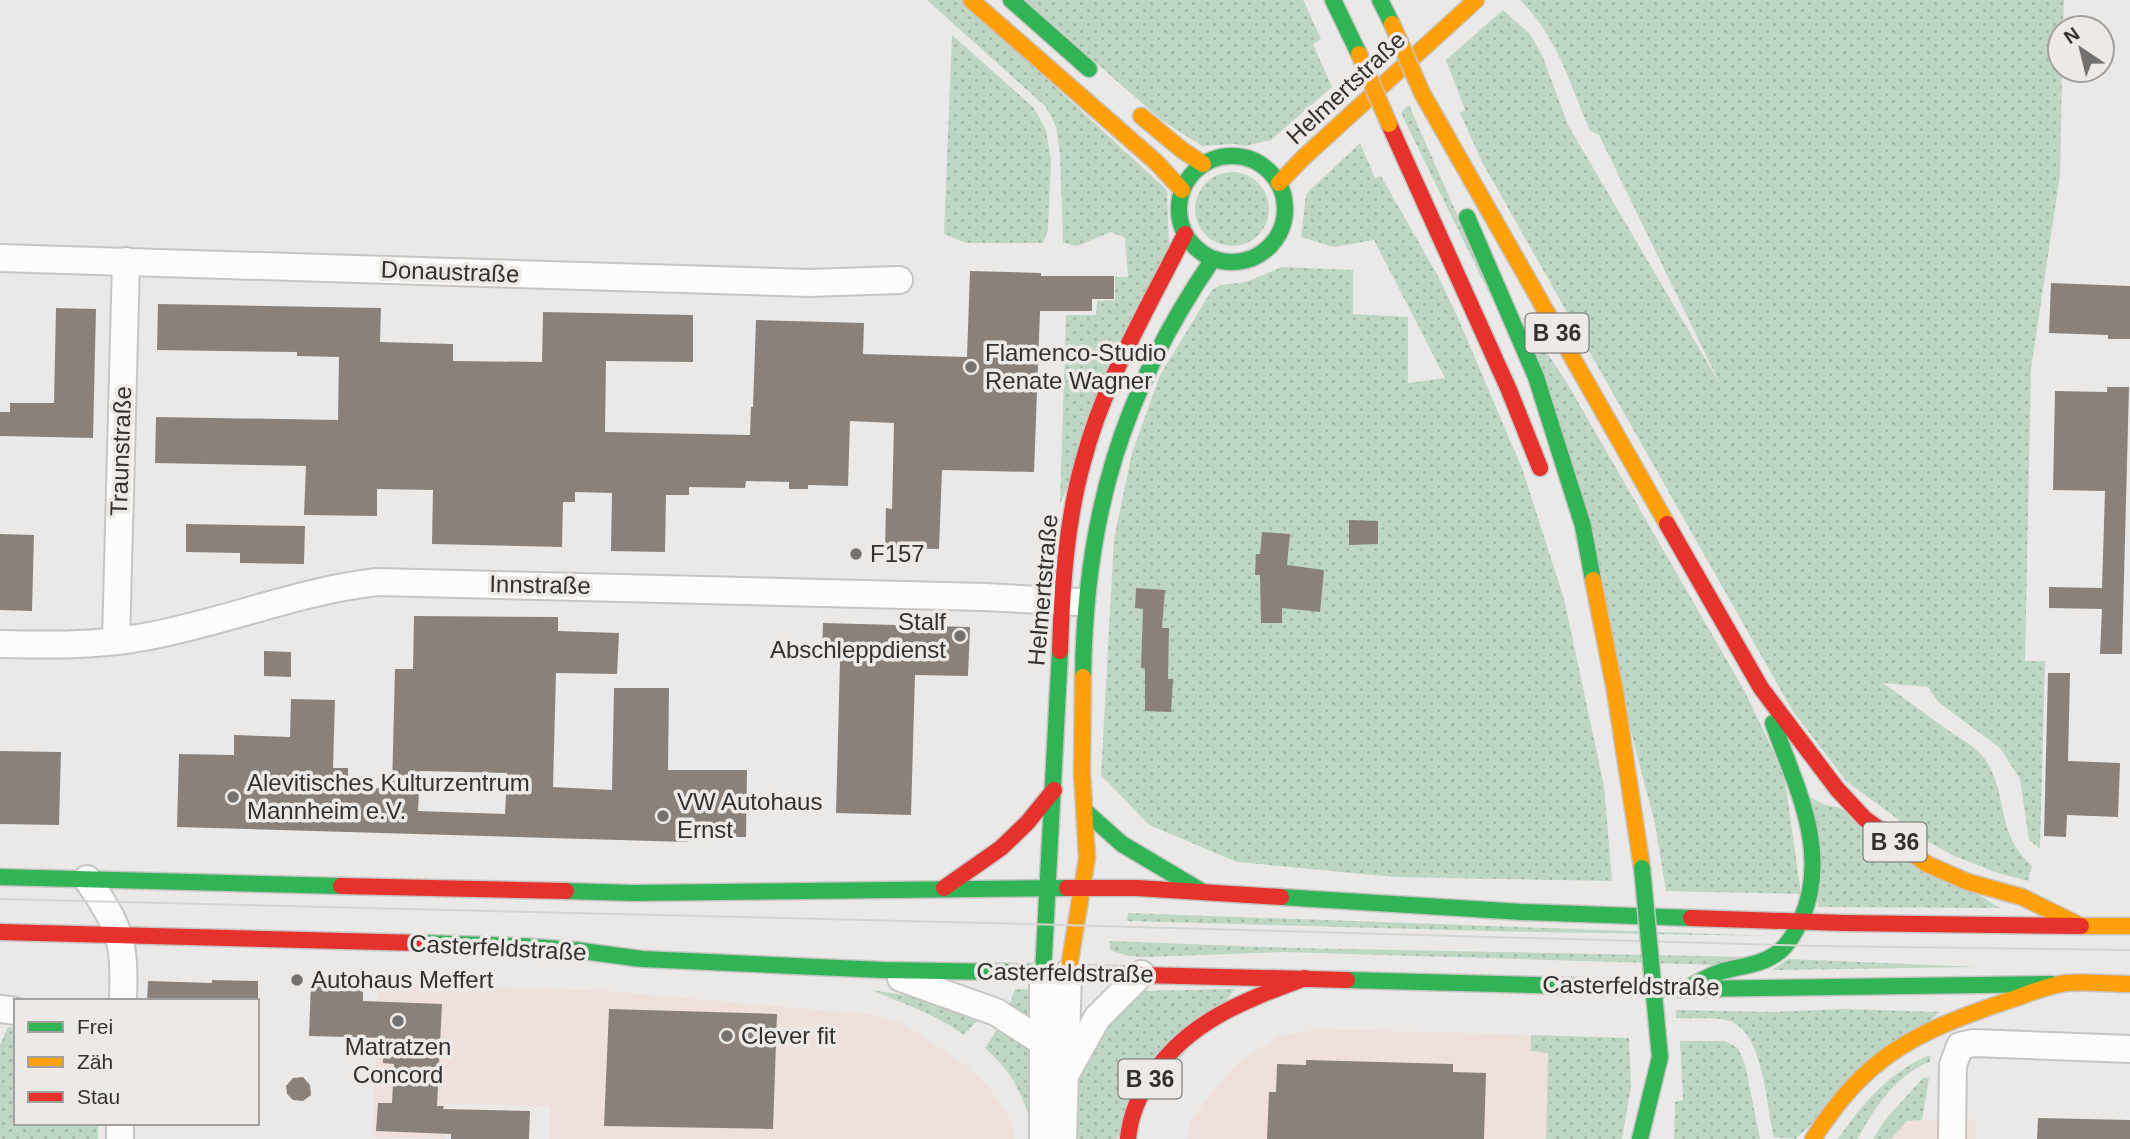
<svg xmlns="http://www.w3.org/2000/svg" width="2130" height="1139" font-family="Arial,sans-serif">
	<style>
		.commercial { fill: #efe0dc }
		.green { fill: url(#green-dots) }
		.building { fill: #8a827a; fill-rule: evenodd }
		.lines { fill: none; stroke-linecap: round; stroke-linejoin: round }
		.street-casing { stroke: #c6c5c3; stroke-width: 30 }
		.fast-casing { stroke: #c6c5c3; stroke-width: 19 }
		.slow-casing { stroke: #c6c5c3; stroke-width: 19 }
		.jam-casing { stroke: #c6c5c3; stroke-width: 19 }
		.street { stroke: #fcfcfb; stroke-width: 26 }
		.fast { stroke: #30b455; stroke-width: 16 }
		.slow { stroke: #ff9f0a; stroke-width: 16 }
		.jam { stroke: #e5322d; stroke-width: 16 }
		.tram { stroke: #d4d4d3; stroke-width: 2 }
		.fast-bridge-casing { stroke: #c6c5c3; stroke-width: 19; stroke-linecap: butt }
		.slow-bridge-casing { stroke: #c6c5c3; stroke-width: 19; stroke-linecap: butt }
		.fast-bridge { stroke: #30b455; stroke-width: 16 }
		.slow-bridge { stroke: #ff9f0a; stroke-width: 16 }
		.poi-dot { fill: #747271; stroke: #ece9e6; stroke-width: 2.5 }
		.labels { text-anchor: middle; stroke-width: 7; stroke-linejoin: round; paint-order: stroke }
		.shield { fill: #ece9e6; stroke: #6b6967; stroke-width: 2 }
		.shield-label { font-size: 23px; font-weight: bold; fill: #343231 }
		.street-label { font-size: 24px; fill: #343231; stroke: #ece9e6 }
		.poi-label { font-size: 24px; fill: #343231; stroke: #ece9e6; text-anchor: start }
	</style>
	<defs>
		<pattern id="green-dots" width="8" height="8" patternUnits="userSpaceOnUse" patternTransform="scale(1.75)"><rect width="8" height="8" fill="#bed6c4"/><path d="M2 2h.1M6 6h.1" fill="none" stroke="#a4b8a9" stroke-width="1.8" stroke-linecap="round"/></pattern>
	</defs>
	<rect width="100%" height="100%" fill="#ebe9e7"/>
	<!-- commercial -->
	<g class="commercial">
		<polygon points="378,983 608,991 877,1015 903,1024 965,1065 987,1085 1005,1109 1012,1125 1015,1139 549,1139 550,1106 447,1103 445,1139 372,1137"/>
		<polygon points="1319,1029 1531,1035 1532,1051 1548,1053 1546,1139 1187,1139 1189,1124 1213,1091 1240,1061 1280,1036"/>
		<polygon points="1977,1119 1976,1139 1891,1139 1907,1121"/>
	</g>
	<!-- green -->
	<g class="green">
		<polygon points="927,0 961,0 1167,190 1169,245 1060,504 1066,315 1096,315 1097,301 1115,300 1115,277 1128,277 1125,238 1111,232 1077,246 1063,243 1060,154 1056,127 1046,107"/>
		<polygon points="1025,0 1303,0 1321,39 1313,44 1332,87 1271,140 1245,146 1234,144 1202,146 1160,119"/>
		<path d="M1520 0H2064L2063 28H2060V70H2062L2060 175 2031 369 2025 661H2045L2040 849 2029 840 2020 779 2000 748 1938 702 1928 687 1883 683C1904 698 1924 713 1945 728 1959 738 1978 747 1987 762 2009 799 1995 832 2032 866L2028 881 1998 873 1954 856 1929 842 1846 781 1792 710 1482 162 1460 113 1465 110 1446 60 1503 10 1530 34 1542 55 1568 125 1720 384 1599 135 1590 131C1571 86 1556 34 1520 0Z"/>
		<polygon points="952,35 1034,108 1046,130 1051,160 1048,230 1043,243 966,243 944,234"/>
		<polygon points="1409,105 1511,338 1401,113"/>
		<polygon points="1360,143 1375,178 1381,176 1438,276 1459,320 1523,471 1564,599 1604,786 1612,881 1395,877 1237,862 1149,825 1101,775 1114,539 1132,453 1160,375 1212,290 1221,285 1246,282 1282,267 1353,270 1353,314 1408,317 1408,383 1445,378 1374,240 1334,247 1301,237 1306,194"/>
		<circle cx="1232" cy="209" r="37"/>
		<polygon points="1523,317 1567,383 1744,690 1771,746 1785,780 1801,894 1666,891 1655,824"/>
		<polygon points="1810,797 1825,805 1838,807 2000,908 1818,907"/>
		<polygon points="1128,913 1771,936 1488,931 1127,921"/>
		<polygon points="1110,941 1295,948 1749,957 1718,965 1283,952 1143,957 1129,956 1110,950"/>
		<polygon points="1788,959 1979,967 1772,970"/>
		<polygon points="1015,989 1033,990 1032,1018 1008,1009"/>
		<polygon points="1235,989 1116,1139 1070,1139 1074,1101 1085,1063 1101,1028 1132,997 1146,991"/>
		<path d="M870 990 926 998 983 1015 964 1035C935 1014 903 1003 870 990Z"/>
		<path d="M1844 1009 1940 1012 1795 1139 1774 1137C1766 1106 1764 1028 1726 1020 1710 1017 1692 1019 1676 1018V1010L1771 1012Z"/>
		<path d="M1002 1022 1027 1045 1032 1078V1125C1020 1090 1013 1073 985 1048Z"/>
		<polygon points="8,1027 16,1027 16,1123 98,1123 98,1139 0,1139 0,1045"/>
		<polygon points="1531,1035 1629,1038 1631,1086 1622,1139 1546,1139 1548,1053 1531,1051"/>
		<polygon points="1680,1041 1725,1041 1738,1048 1745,1064 1760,1139 1674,1139 1675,1102 1683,1100"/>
		<path d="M1930 1055V1062C1899 1072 1872 1110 1858 1139H1838C1861 1105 1891 1070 1930 1055Z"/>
		<polygon points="1923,1078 1929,1078 1922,1120 1907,1121 1891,1139 1873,1139 1885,1120"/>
	</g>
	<!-- building -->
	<g class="building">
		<polygon points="970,271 1041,273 1041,276 1114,276 1114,299 1092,299 1092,311 1040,311 1034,472 942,470 939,549 885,548 886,508 892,509 894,423 850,421 848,486 808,485 808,489 789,489 789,482 746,481 745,488 689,487 689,495 666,495 665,552 611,551 612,493 575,492 575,502 563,502 562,547 432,544 433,490 377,489 377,516 304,515 306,466 155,463 156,417 338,420 339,357 297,356 297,352 157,350 158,304 381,308 380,342 453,344 453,361 542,362 543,312 693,315 693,362 606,361 605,432 750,435 751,407 753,407 756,320 864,323 863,354 967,357"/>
		<polygon points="2051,283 2130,286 2130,339 2108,339 2108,335 2049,333"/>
		<polygon points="56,308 96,309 93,438 0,436 0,412 10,412 10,403 54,403"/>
		<polygon points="2107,387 2129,387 2122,654 2100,654 2102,609 2049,608 2049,587 2102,588 2105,491 2053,490 2055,391 2107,392"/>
		<polygon points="1349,520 1378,521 1378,544 1349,545"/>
		<polygon points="186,524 305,526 304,564 240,563 240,553 186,552"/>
		<polygon points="1262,532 1290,534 1287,565 1324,570 1320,612 1282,608 1282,623 1261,623 1260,575 1255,575 1256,554 1260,554"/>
		<polygon points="0,534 34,535 32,611 0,610"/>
		<polygon points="1136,588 1165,590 1162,628 1169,628 1168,679 1173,679 1171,712 1145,711 1145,668 1141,668 1143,609 1135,608"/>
		<path d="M414 616 558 617V631L619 633 617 674 556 673 553 787 612 790 614 688H669L668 770H747L746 837H694L687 842 177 827 179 754 234 755V735L290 737 291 699 335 700 333 768H348V787L392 789 395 669H413ZM420 771 507 773 505 814 418 811Z"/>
		<polygon points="823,623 970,627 968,676 915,675 911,815 836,813 840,661 822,660"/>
		<polygon points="264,651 291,652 291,677 264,676"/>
		<polygon points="2048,673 2070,673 2068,761 2120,763 2118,817 2067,815 2066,837 2044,836"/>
		<polygon points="0,751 61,752 59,825 0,824"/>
		<polygon points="212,980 258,981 258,1001 147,1001 148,981 212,983"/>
		<polygon points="311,983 363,984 363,1001 442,1004 437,1106 444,1106 443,1109 530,1111 529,1139 451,1139 451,1134 376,1131 378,1103 392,1103 394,1064 383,1063 384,1038 309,1036"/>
		<polygon points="609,1009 777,1014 773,1129 604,1126"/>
		<polygon points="1306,1060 1453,1064 1453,1072 1486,1073 1484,1139 1267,1139 1269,1092 1276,1092 1277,1064 1306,1065"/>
		<polygon points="303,1077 310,1085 311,1095 303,1101 293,1100 287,1094 286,1086 293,1078"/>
		<polygon points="2038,1118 2130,1120 2130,1139 2037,1139"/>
	</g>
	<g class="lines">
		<!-- street casing -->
		<g class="street-casing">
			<g id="street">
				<polyline points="0,258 809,283 899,280"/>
				<polyline points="116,641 126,261"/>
				<path d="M0 644C48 645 96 646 144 637 223 623 297 591 377 582L985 597 1079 602"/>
				<path d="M87 879C121 929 125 940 123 1001"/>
				<polyline points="1043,973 1043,1139"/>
				<polyline points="901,978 996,1012 1041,1041"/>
				<polyline points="0,1009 16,1011"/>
				<polyline points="1067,1072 1097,1018 1141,974"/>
				<polyline points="120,1139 120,1123"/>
				<polyline points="1063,1139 1068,973"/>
				<polyline points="1952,1139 1953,1065 1960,1046 1973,1043 2130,1049"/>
			</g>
		</g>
		<!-- fast casing -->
		<g class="fast-casing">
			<g id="fast">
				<polyline points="1011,0 1089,69"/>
				<polyline points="1333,0 1359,54"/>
				<polyline points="1380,0 1392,24"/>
				<circle cx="1232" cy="209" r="53"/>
				<polyline points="1467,217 1536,377 1583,526 1593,580"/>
				<path d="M1083 677C1085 516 1122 392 1213 259"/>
				<polyline points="1085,811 1122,844 1201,891"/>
				<polyline points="0,877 341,886"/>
				<polyline points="566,891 633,893 1067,888"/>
				<polyline points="1281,897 1522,912 1691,918"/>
				<polyline points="421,943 519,946 575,950 642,959 883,970 1060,973"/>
				<polyline points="1043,973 1060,651"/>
				<polyline points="1347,980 1686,989 2052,984"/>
				<path d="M1686 989C1697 983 1708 976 1720 972 1738 966 1759 966 1776 954 1788 946 1795 932 1801 920 1831 852 1796 787 1773 723"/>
				<polyline points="1640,1139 1660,1057 1659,1047"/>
			</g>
		</g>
		<!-- slow casing -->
		<g class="slow-casing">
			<g id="slow">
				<polyline points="971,0 1156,162 1182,190"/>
				<polyline points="1422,93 1667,524"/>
				<polyline points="1141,116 1182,150 1203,164"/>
				<polyline points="1279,183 1304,157 1476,0"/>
				<polyline points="1593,580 1615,691 1642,868"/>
				<polyline points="1879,829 1927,864 1968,882 2022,897 2081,926 2130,926"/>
				<polyline points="1068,973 1087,858 1082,773 1083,677"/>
				<path d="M1813 1139C1866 1056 1913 1033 2004 1002 2024 996 2044 986 2066 983 2087 981 2109 984 2130 984"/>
			</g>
		</g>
		<!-- jam casing -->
		<g class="jam-casing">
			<g id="jam">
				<polyline points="1389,124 1509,390 1540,468"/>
				<polyline points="1667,524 1761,688 1837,789 1865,819 1879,829"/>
				<path d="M1060 651C1062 588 1066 523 1083 462 1104 381 1148 308 1185 234"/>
				<polyline points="341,886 566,891"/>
				<polyline points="944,888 1001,848 1027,823 1054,790"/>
				<polyline points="1067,888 1137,888 1281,897"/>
				<polyline points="1691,918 1843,923 2081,926"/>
				<polyline points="0,932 421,943"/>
				<polyline points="1060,973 1347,980"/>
				<path d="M1128 1139C1130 1116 1140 1093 1153 1074 1190 1020 1246 1000 1305 978"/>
			</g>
		</g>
		<!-- street -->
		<use href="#street" class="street"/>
		<!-- fast -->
		<use href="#fast" class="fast"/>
		<!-- slow -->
		<use href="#slow" class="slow"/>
		<!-- jam -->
		<use href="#jam" class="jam"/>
		<!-- tram -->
		<polyline class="tram" points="0,899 1026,924 1817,946 2130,950"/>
		<!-- fast-bridge casing -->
		<g class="fast-bridge-casing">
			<polyline id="fast-bridge" points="1642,868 1659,1047"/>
		</g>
		<!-- slow-bridge casing -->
		<g class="slow-bridge-casing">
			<g id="slow-bridge">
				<polyline points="1392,24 1422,93"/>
				<polyline points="1359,54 1389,124"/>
			</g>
		</g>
		<!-- fast-bridge -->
		<use href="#fast-bridge" class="fast-bridge"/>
		<!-- slow-bridge -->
		<use href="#slow-bridge" class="slow-bridge"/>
	</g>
	<!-- markers -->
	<g class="poi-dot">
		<circle cx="971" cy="367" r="7"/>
		<circle cx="856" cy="554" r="7"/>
		<circle cx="960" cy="636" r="7"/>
		<circle cx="233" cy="797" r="7"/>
		<circle cx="663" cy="816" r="7"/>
		<circle cx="297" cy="980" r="7"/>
		<circle cx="398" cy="1021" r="7"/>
		<circle cx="727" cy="1036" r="7"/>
	</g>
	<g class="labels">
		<!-- shield labels -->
		<g class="shield">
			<rect x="1525.5" y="313.5" width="63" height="39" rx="5"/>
			<rect x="1863.5" y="822.5" width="63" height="39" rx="5"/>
			<rect x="1118.5" y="1059.5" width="63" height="39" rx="5"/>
		</g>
		<g class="shield-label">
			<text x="1557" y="341">B 36</text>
			<text x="1895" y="850">B 36</text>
			<text x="1150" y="1087">B 36</text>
		</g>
		<!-- street labels -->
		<g class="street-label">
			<text transform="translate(1346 88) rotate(-43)" y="8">Helmertstraße</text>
			<text transform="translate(450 272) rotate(2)" y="8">Donaustraße</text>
			<text transform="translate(121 451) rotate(-88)" y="8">Traunstraße</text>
			<text transform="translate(540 585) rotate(1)" y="8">Innstraße</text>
			<text transform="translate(1043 590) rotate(-85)" y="8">Helmertstraße</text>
			<text transform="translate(498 948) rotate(3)" y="8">Casterfeldstraße</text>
			<text transform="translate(1065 973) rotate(1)" y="8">Casterfeldstraße</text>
			<text transform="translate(1631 986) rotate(1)" y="8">Casterfeldstraße</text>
		</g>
		<!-- poi labels -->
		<g class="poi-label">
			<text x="985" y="361">Flamenco-Studio<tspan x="985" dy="28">Renate Wagner</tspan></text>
			<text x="870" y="562">F157</text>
			<text x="946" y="630" text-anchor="end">Stalf<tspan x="946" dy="28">Abschleppdienst</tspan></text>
			<text x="247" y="791">Alevitisches Kulturzentrum<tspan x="247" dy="28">Mannheim e.V.</tspan></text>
			<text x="677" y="810">VW Autohaus<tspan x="677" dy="28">Ernst</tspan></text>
			<text x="311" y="988">Autohaus Meffert</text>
			<text x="741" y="1044">Clever fit</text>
			<text x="398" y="1055" text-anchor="middle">Matratzen<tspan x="398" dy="28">Concord</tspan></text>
		</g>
	</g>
	<!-- legend -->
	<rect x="14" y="999" width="245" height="126" fill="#ece9e6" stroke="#a2a09e" stroke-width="2"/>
	<rect x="28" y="1022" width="35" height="10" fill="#30b455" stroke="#a2a09e" stroke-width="2"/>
	<text x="77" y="1034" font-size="21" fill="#343231">Frei</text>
	<rect x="28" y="1057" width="35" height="10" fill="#ff9f0a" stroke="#a2a09e" stroke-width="2"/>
	<text x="77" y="1069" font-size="21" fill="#343231">Zäh</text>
	<rect x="28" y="1092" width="35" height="10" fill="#e5322d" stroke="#a2a09e" stroke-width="2"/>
	<text x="77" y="1104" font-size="21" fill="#343231">Stau</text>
	<!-- north arrow -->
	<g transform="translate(2081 49) rotate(325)"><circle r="33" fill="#ece9e6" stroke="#a2a09e" stroke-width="2"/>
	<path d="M0-5L12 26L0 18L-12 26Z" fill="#747271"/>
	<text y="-10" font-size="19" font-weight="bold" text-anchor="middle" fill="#343231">N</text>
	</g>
</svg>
